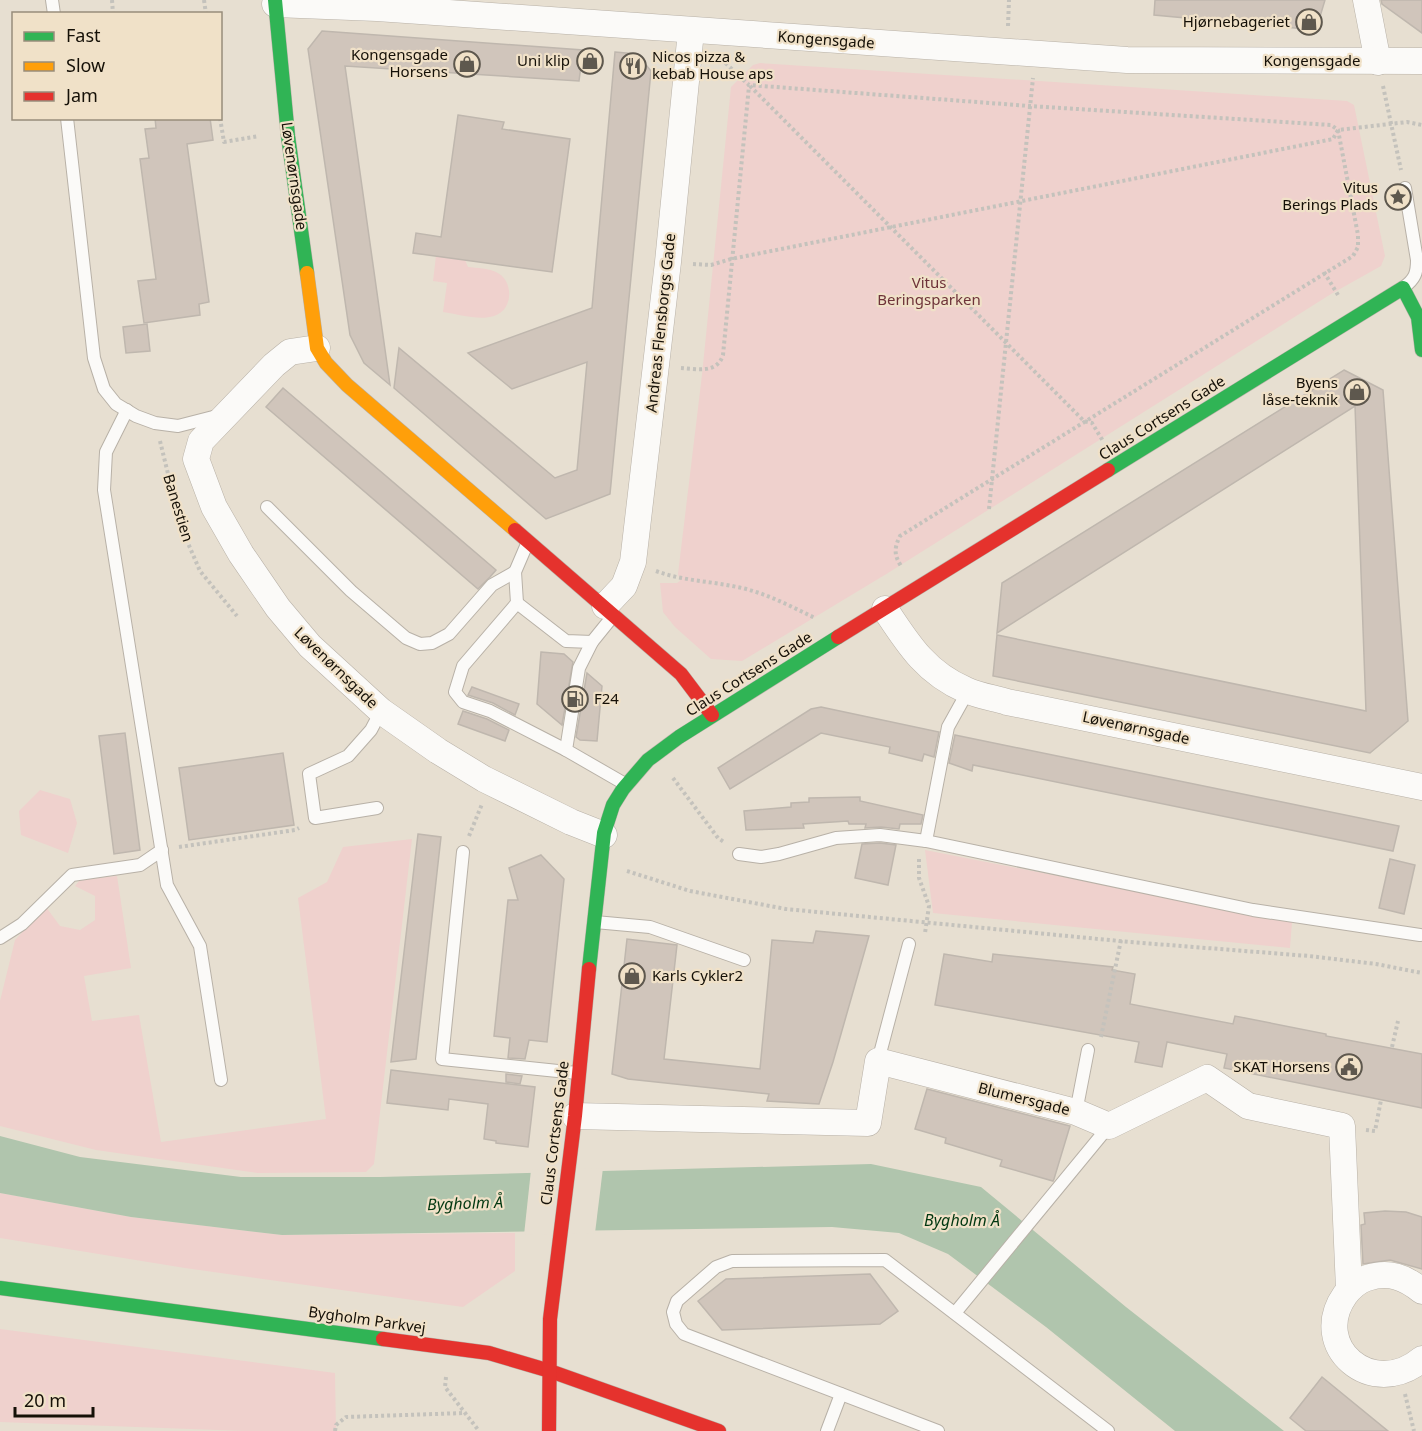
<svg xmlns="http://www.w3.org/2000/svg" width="1422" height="1431" font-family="'Noto Sans',sans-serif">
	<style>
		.green { fill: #efd1cd }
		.water { fill: #b0c5ad }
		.pier { fill: #e7dfd1 }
		.building { fill: #d0c5bb; stroke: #bfb7ae; stroke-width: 1.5 }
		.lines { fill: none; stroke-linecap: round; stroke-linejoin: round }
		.lane-casing { stroke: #b8b1a7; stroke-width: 14 }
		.street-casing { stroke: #b8b1a7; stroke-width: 27 }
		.fast-casing { stroke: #b8b1a7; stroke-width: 15 }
		.slow-casing { stroke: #b8b1a7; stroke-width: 15 }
		.jam-casing { stroke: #b8b1a7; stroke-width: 15 }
		.path { stroke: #c4c2bc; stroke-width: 4; stroke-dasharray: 3 3; stroke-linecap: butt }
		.lane { stroke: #fbfaf8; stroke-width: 12 }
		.street { stroke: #fbfaf8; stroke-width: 26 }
		.fast { stroke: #30b455; stroke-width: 14 }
		.slow { stroke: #ff9f0a; stroke-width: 14 }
		.jam { stroke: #e5322d; stroke-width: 14 }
		.labels { text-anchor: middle; stroke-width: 4.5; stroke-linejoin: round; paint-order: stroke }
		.poi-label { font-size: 15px; fill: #151007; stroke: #f0e1c8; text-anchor: end }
		.street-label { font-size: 15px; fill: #151007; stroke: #f0e1c8 }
		.park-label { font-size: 15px; fill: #6e3339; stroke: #f0e1c8 }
		.water-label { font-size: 16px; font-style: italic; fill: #003710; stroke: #f0e1c8 }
	</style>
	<rect width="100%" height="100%" fill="#e7dfd1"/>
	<!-- green -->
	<g class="green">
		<polygon points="760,63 1347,101 1354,105 1385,256 1381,266 1331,294 888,573 742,661 711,659 675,627 663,612 660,583 677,583 680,581 678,574 702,375 731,87 753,65"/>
		<path d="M436 256 465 260 468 267C477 268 488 268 496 272 514 280 514 310 494 316 479 321 458 314 443 312L447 283 433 281Z"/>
		<polygon points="40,790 70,799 77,823 68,853 21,835 19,811"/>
		<polygon points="412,839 374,1164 366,1172 258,1173 96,1150 0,1126 0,1001 15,940 46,907 60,926 80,930 95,920 95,896 75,886 80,880 117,876 131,968 84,976 92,1021 139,1015 161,1142 326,1119 298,898 327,882 343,847"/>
		<polygon points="925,850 1292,922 1290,948 933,913"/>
		<polygon points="0,1193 131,1217 282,1235 515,1233 515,1271 463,1307 185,1268 0,1238"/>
		<polygon points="0,1329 335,1373 336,1431 245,1431 0,1422"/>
	</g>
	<!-- water -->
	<polygon class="water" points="0,1136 80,1157 241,1177 380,1177 871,1164 981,1187 1126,1307 1284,1431 1175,1431 1046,1327 948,1254 899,1233 832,1227 282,1235 131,1217 0,1193"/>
	<!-- pier -->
	<polygon class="pier" points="603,1168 595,1233 524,1235 531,1170"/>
	<!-- building -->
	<g class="building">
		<polygon points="1155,0 1325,0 1316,30 1154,15"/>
		<polygon points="1381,0 1422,0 1422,33 1382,4"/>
		<polygon points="322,31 583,50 579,81 345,66 390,385 364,363 350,335 308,49"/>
		<polygon points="615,52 637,54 651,71 610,494 546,519 394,388 399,348 555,478 577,470 587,362 512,389 468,353 592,308"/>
		<polygon points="458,115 504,122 502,129 570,139 552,272 413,253 416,233 441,237"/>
		<polygon points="155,118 210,118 213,140 187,144 209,302 199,304 200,315 144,323 138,281 156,279 140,159 149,158 145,129 156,128"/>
		<polygon points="147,324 150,351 126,353 123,327"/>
		<polygon points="1344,370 1383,390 1408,721 1370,753 993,676 997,635 1366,711 1355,406 997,633 1002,583"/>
		<polygon points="283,388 496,570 490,577 478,589 266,407"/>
		<polygon points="541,652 564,654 573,662 562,725 537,704"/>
		<polygon points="587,673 602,686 597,741 580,740 576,737"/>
		<polygon points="472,687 519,704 515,715 493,703 468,695"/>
		<polygon points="821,707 939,732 934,757 924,754 922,761 889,753 890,747 821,733 730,789 718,768 811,709"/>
		<polygon points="463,711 487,719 509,730 505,741 458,724"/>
		<polygon points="125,733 140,850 114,854 99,736"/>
		<polygon points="955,735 1399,826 1393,851 973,765 972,771 949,763"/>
		<polygon points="283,753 294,825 189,840 179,768"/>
		<polygon points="860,797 860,801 923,815 921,824 900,824 899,829 881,827 865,828 866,824 849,824 848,821 803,824 804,828 746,830 744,811 791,807 791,803 809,802 809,798"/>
		<polygon points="418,834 441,837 416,1059 391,1062"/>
		<polygon points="880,843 896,845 888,885 855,878 862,844"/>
		<polygon points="541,855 564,879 547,1042 529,1040 525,1059 508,1058 510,1038 494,1036 508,900 518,900 509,868"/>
		<polygon points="1390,859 1415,865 1404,914 1379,908"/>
		<polygon points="816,931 869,936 833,1062 819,1104 767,1101 769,1094 628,1079 612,1074 627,939 677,945 664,1059 760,1069 772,940 813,943"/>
		<polygon points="944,954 992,962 993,954 1113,967 1112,970 1135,974 1130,1004 1233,1024 1235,1016 1326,1034 1326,1036 1422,1054 1422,1108 1224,1068 1227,1054 1167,1042 1162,1067 1135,1062 1139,1042 935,1005"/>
		<polygon points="391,1070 535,1087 528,1147 496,1143 496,1141 484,1139 488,1104 449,1099 448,1110 387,1103"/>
		<polygon points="506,1074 522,1076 520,1084 506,1082"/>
		<polygon points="927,1089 1070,1126 1054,1179 1053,1181 1000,1166 1002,1160 945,1143 946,1138 915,1129"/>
		<polygon points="1385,1211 1406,1212 1422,1217 1422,1269 1390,1260 1363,1264 1361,1225 1365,1224 1364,1213"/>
		<polygon points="870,1274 898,1311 880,1324 722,1330 698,1301 726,1279"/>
		<polygon points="1322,1377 1388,1431 1306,1431 1290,1418"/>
	</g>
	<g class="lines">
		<!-- lane casing -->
		<g class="lane-casing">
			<g id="lane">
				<polyline points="52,0 54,14"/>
				<polyline points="67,118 94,358 104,389 116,404 136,416 155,423 178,426 217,416"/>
				<path d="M1404 287C1415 279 1417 273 1417 260L1405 188"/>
				<polyline points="127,410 106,452 104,490 167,885 200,946 221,1080"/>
				<polyline points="267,507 351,591 406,638 420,644 432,643 449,634 492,585 515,572"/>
				<polyline points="527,544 515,572 517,603 463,666 455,692 463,702 490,711 566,750"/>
				<polyline points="517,603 566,641 592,642"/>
				<polyline points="613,616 592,642 579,668 566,750 625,784"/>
				<polyline points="377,808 315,818 309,774 348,756 371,730 381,711"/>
				<polyline points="926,841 948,727 968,691"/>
				<polyline points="463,852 442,1059 577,1073"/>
				<polyline points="739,854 761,857 779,854 836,838 880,835 926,841 1253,910 1420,935"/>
				<polyline points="595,922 650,927 744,960"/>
				<polyline points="0,938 22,924 72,875 140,865 162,850"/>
				<polyline points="878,1061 909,944"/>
				<polyline points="1076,1112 1088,1050"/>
				<polyline points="955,1313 1109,1126"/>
				<polyline points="827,1431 841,1394"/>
				<polyline points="938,1431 684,1334 676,1324 673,1312 677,1301 716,1267 732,1261 885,1260 1108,1431"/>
			</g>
		</g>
		<!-- street casing -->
		<g class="street-casing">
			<g id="street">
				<polyline points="1366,0 1378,62"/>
				<polyline points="275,4 377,8 1127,60 1422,61"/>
				<polyline points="317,348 290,352 274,365 201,441 196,459 214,507 241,554 278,608 310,646 381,711 438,751 484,779 571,822 604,835"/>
				<polyline points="605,606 624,586 633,562 668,262 691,31"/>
				<path d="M885 609C908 644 926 673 966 690 979 696 994 698 1007 702L1422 787"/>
				<polyline points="575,1116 868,1123 878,1061 1076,1112 1109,1126 1207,1078 1248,1106 1342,1126 1349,1289"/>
				<path d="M1422 1291C1405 1277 1389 1271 1367 1278 1358 1281 1351 1287 1345 1295 1309 1346 1372 1401 1422 1359"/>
			</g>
		</g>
		<!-- fast casing -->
		<g class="fast-casing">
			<g id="fast">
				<polyline points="275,0 288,136 307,273"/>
				<polyline points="1108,470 1403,288 1418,317 1422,350"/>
				<polyline points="589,969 604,833 613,805 623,789 648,760 679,737 838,637"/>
				<polyline points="0,1288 383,1339"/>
			</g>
		</g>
		<!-- slow casing -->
		<g class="slow-casing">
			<polyline id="slow" points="307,273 317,348 326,363 347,385 515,530"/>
		</g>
		<!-- jam casing -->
		<g class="jam-casing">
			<g id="jam">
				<polyline points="515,530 681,674 712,715"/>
				<polyline points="838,637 1108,470"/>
				<polyline points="383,1339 489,1353 550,1371 719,1431"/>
				<polyline points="549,1431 550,1319 575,1116 589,969"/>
			</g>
		</g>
		<!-- path -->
		<g class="path">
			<polyline points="112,0 113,14"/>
			<polyline points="204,0 206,14"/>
			<polyline points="1008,26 1009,0"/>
			<path d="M721 59 749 85 1030 106 1331 125 1338 130 1358 235V247L1353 256 900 536C894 548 894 555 901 566"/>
			<polyline points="750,86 1084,421 1092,423 1103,441"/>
			<polyline points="1383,86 1401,170"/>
			<polyline points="220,118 224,142 259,136"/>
			<polyline points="693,264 711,265 731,259 1333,139 1338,130 1407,122 1422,125"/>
			<polyline points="1324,272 1338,295"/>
			<path d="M681 368C697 369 717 374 723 355L749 86"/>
			<polyline points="160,441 181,527 200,571 237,616"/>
			<polyline points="989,509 1033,78"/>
			<path d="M656 571C683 581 710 581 737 587 764 592 790 606 815 618"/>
			<polyline points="673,778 718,838 724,842"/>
			<polyline points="469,836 482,804"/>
			<polyline points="179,847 295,830 299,828"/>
			<polyline points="919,859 919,878 929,906 925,933"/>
			<polyline points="627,871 690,891 786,909 1130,942 1309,956 1376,964 1422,973"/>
			<polyline points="1101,1037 1121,940"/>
			<polyline points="1392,1047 1398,1021"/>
			<polyline points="1366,1130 1375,1131 1381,1100"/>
			<polyline points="446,1377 445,1387 479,1431"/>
			<polyline points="1405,1394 1414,1431"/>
			<polyline points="335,1431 336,1425 346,1417 465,1413"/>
		</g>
		<!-- lane -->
		<use href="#lane" class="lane"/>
		<!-- street -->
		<use href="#street" class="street"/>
		<!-- fast -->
		<use href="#fast" class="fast"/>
		<!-- slow -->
		<use href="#slow" class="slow"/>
		<!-- jam -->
		<use href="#jam" class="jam"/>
	</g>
	<!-- icons -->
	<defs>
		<g id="shop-ring" transform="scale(1.35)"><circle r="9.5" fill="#f0e1c8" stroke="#5e584e" stroke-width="1.5"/><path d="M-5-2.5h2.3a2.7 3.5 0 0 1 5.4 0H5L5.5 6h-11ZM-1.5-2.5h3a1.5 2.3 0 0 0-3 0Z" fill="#5e584e"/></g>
		<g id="restaurant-ring" transform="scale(1.35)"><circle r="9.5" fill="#f0e1c8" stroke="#5e584e" stroke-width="1.5"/><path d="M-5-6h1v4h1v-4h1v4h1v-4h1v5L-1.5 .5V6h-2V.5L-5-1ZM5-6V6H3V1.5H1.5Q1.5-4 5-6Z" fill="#5e584e"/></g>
		<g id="sight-ring" transform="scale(1.35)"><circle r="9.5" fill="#f0e1c8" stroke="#5e584e" stroke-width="1.5"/><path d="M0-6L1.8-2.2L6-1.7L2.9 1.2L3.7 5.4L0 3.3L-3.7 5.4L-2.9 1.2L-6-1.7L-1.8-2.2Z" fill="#5e584e"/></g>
		<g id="fuel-ring" transform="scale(1.35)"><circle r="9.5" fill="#f0e1c8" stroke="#5e584e" stroke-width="1.5"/><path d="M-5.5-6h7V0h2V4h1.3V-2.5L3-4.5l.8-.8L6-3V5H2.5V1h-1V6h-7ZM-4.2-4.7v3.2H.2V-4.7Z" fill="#5e584e"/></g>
		<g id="civic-ring" transform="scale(1.35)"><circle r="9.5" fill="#f0e1c8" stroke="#5e584e" stroke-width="1.5"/><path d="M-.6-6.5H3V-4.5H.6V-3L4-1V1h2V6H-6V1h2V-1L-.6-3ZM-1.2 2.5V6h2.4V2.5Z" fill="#5e584e"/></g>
	</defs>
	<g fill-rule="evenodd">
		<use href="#shop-ring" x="1309" y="22"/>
		<use href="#shop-ring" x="590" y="61"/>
		<use href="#shop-ring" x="467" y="64"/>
		<use href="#restaurant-ring" x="633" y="66"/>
		<use href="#sight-ring" x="1398" y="197"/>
		<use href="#shop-ring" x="1357" y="392"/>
		<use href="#fuel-ring" x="575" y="699"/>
		<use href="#shop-ring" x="632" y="976"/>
		<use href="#civic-ring" x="1349" y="1067"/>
	</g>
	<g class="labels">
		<!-- poi labels -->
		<g class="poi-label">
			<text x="1290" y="27">Hjørnebageriet</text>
			<text x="448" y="60">Kongensgade<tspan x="448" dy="17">Horsens</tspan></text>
			<text x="652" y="62" text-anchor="start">Nicos pizza &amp;<tspan x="652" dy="17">kebab House aps</tspan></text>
			<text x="570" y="66">Uni klip</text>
			<text x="1378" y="193">Vitus<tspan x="1378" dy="17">Berings Plads</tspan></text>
			<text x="1338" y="388">Byens<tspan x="1338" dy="17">låse-teknik</tspan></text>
			<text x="594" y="704" text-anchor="start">F24</text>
			<text x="652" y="981" text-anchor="start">Karls Cykler2</text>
			<text x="1330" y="1072">SKAT Horsens</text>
		</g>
		<!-- street labels -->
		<g class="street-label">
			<text transform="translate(826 40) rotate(4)" y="5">Kongensgade</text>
			<text x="1312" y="66">Kongensgade</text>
			<text transform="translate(294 176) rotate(82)" y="5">Løvenørnsgade</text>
			<text transform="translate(661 323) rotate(-84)" y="5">Andreas Flensborgs Gade</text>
			<text transform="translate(1162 418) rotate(-32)" y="5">Claus Cortsens Gade</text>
			<text transform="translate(178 508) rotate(73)" y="5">Banestien</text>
			<text transform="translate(336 668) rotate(44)" y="5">Løvenørnsgade</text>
			<text transform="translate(749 674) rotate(-32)" y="5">Claus Cortsens Gade</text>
			<text transform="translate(1136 728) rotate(12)" y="5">Løvenørnsgade</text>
			<text transform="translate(1024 1099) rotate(14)" y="5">Blumersgade</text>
			<text transform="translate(555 1133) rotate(-83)" y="5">Claus Cortsens Gade</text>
			<text transform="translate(367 1320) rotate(8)" y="5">Bygholm Parkvej</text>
		</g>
		<!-- park labels -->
		<g class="park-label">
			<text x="929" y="288">Vitus<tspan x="929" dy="17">Beringsparken</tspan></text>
		</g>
		<!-- water labels -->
		<g class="water-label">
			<text transform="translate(465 1203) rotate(-2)" y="6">Bygholm Å</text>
			<text x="962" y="1226">Bygholm Å</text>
		</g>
	</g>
	<!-- legend -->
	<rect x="12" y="12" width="210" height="108" fill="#f0e1c8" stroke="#988d7b" stroke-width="1.5"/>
	<rect x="24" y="32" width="30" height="9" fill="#30b455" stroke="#988d7b" stroke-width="1.5"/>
	<text x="66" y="42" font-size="18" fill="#151007">Fast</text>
	<rect x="24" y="62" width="30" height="9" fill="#ff9f0a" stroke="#988d7b" stroke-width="1.5"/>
	<text x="66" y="72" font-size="18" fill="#151007">Slow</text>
	<rect x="24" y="92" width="30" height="9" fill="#e5322d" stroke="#988d7b" stroke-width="1.5"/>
	<text x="66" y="102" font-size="18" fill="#151007">Jam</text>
	<!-- scale -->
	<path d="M15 1407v9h78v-9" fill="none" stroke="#151007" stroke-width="3"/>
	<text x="24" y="1407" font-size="18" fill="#151007" stroke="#f0e1c8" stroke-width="4.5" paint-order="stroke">20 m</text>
</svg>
